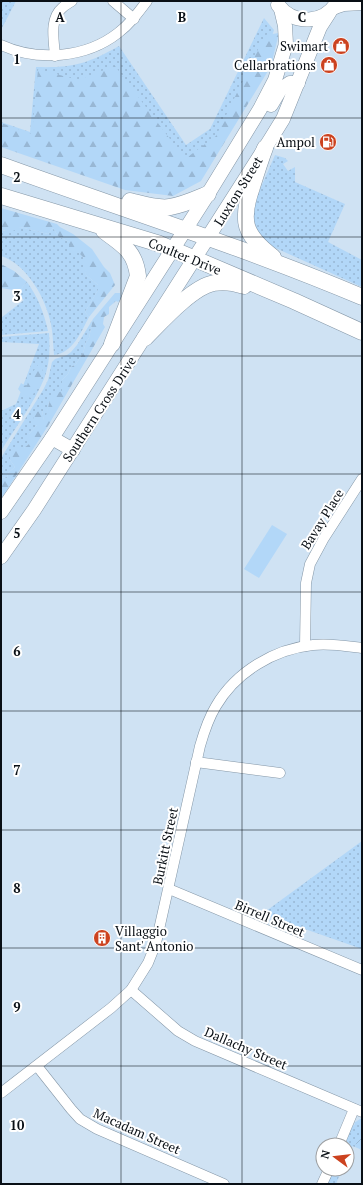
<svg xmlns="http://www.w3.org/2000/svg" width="363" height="1185" font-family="'PT Serif',serif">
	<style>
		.grass { fill: url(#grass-dots) }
		.forest { fill: url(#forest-firs) }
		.garden { fill: url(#garden-furrows) }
		.pitch { fill: #b2d7f8 }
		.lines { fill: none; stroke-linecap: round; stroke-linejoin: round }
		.minor-casing { stroke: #8597a7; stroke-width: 11 }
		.secondary-casing { stroke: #8597a7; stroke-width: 15 }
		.primary-casing { stroke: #8597a7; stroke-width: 17 }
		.minor { stroke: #fff; stroke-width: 10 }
		.secondary { stroke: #fff; stroke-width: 14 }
		.primary { stroke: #fff; stroke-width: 16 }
		.grid { fill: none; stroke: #090f15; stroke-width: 1; stroke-opacity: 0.55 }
		.labels { text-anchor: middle; stroke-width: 4; stroke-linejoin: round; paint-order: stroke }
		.poi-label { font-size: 13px; fill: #090f15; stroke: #fff; text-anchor: end }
		.street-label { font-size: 13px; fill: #090f15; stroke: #fff }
		.grid-label { font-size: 13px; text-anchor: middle; font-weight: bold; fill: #090f15; stroke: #fff; stroke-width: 4; stroke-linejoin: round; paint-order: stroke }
	</style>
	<defs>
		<pattern id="grass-dots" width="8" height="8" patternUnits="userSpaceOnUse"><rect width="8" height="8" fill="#b2d7f8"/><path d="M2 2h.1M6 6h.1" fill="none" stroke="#98b7d4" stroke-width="1.8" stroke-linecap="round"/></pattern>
		<pattern id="forest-firs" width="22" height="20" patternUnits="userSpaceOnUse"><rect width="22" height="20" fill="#b2d7f8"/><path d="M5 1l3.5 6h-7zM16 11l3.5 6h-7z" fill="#98b7d4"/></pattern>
		<pattern id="garden-furrows" width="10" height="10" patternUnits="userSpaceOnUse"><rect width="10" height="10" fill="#b2d7f8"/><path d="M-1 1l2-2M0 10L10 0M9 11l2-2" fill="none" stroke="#98b7d4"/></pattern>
	</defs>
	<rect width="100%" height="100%" fill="#cfe2f3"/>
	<!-- grass -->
	<g class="grass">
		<polygon points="1,1 16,1 1,30"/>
		<path d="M264 18 274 30 267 51 202 162 147 180 1 128V122L30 132 36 67C73 68 87 64 119 46L186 145 210 129Z"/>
		<polygon points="275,155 285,158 288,161 283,164 288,171 295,167 295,182 345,204 328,242 362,260 362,287 271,246 257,231 251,210"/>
		<path d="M20 227 48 234 53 228 58 236 69 242 84 258 86 275 98 285V290L85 312 89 317C81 332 73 353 54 355 53 345 53 334 51 324 46 299 27 264 1 256V229L4 231Z"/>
		<path d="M27 282C38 297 44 313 48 331L1 335V318L24 300 15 291H19Z"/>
		<polygon points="93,319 89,338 86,342 83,353 76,364 71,367 68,374 62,380 62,391 49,402 47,416 44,421 42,411 37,425 29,434 29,444 10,460 15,467 8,473 7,478 1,477 1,458 43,390 48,380 52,362 55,359 67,355 71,352 77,345"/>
		<path d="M49 333C50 348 50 364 44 379 34 403 15 428 1 451V411L16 404 39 344 1 342V337Z"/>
		<polygon points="362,841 362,949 262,914"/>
		<path d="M360 1119H362C362 1129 359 1138 355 1147L352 1146 347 1158V1145H344L353 1125H354L355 1124 354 1123Z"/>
		<polygon points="334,1169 342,1169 336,1184 327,1184"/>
	</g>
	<!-- forest -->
	<g class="forest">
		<polygon points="279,33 271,66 201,181 173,196 125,190 1,147 1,123 32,134 38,69 78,80 115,66 185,159 216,136 265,35"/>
		<path d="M1 208 57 224 60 227 73 234 92 249 104 267 110 273 115 285 89 317 85 312 98 290V285L86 275 82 262 84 258 78 252 74 254 69 249V242L58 236 53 228 48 234 20 227C14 232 7 233 1 229Z"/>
		<polygon points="1,264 14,271 27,282 19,291 1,288"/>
		<path d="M115 293H120L121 299 118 302 116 301 109 307V314L104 317 103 324 105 327 48 426 1 499V477L7 478 8 473 15 467 10 460V454L17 446 24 448 29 444V434L37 425 33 421 34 412 42 411 44 420C48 413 48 403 52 395L62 391V380L68 374 71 367 76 364 83 353 86 342 89 338 93 319Z"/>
		<path d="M39 364 43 368 41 380 31 398 23 395 18 389 21 383 27 387C27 382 35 367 39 364Z"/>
	</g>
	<!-- garden -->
	<polygon class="garden" points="362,1126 362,1150 355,1147"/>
	<!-- pitch -->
	<polygon class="pitch" points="272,525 287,534 259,578 244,569"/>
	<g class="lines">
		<!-- minor casing -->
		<g class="minor-casing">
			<g id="minor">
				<polyline points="113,1 134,19"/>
				<polyline points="332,10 344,6 362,5"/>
				<path d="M1 45C38 62 86 58 118 33 130 24 138 13 147 1"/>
				<path d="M55 56C54 41 49 19 62 8 65 5 69 3 72 1"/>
				<polyline points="305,646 306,583 310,564 324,538 362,479"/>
				<polyline points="196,762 280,773"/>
				<polyline points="169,889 362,970"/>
				<polyline points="131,990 178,1031 195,1041 362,1112"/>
				<polyline points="37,1066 71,1109 80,1119 97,1129 224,1184"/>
				<path d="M1 1093 111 1008 131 990 148 963 156 943 200 746C204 732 208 719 216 706 236 672 274 649 313 645 330 643 346 646 362 648"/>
				<polyline points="339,1145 354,1109"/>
				<polyline points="322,1184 329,1169"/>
			</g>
		</g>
		<!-- secondary casing -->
		<g class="secondary-casing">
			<g id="secondary">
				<path d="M278 5C294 26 325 24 338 1"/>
				<polyline points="271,105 280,90 290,83 298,83"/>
				<polyline points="52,438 73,450"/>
				<polyline points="1,512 52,438 208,194 260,109 275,80 286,44 285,26 281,9"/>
				<polyline points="1,557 34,510 270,140 283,119 320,27 329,13"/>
			</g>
		</g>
		<!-- primary casing -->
		<g class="primary-casing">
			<g id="primary">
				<path d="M265 148C260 161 256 174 252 187 240 221 244 235 273 257"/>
				<path d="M1 165C122 209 244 247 362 297"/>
				<polyline points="1,196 160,244 294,301 362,332"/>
				<path d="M130 201C142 204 157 209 170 207 183 205 196 199 208 194"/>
				<path d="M104 231C123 245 135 251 138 276L112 344"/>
				<path d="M145 338C161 322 192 287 214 283 224 281 235 283 244 286"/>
			</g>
		</g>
		<!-- minor -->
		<use href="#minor" class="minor"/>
		<!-- secondary -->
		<use href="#secondary" class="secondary"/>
		<!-- primary -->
		<use href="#primary" class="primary"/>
	</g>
	<!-- grid -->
	<path class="grid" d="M121 1V1184M242 1V1184M1 118H362M1 237H362M1 356H362M1 474H362M1 592H362M1 711H362M1 830H362M1 948H362M1 1066H362"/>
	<!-- icons -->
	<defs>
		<g id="shop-disc" transform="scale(0.9)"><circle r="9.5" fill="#cc421f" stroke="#fff"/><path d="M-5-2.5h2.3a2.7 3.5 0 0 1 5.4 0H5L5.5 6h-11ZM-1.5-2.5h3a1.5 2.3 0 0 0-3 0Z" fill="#fff"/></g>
		<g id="fuel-disc" transform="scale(0.9)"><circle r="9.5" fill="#cc421f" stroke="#fff"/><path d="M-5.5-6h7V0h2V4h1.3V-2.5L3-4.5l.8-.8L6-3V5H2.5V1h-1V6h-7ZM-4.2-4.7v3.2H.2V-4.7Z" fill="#fff"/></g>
		<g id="building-disc" transform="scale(0.9)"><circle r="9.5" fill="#cc421f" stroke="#fff"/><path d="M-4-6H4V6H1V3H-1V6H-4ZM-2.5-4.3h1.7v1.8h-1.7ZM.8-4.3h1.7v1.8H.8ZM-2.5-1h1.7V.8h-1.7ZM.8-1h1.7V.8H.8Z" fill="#fff"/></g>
	</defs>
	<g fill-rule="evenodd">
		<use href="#shop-disc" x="341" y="46"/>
		<use href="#shop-disc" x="329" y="65"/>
		<use href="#fuel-disc" x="328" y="142"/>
		<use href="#building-disc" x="102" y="938"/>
	</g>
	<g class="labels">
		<!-- poi labels -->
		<g class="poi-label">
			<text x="328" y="51">Swimart</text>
			<text x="316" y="70">Cellarbrations</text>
			<text x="315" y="147">Ampol</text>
			<text x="115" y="936" text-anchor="start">Villaggio<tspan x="115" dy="15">Sant' Antonio</tspan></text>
		</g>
		<!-- street labels -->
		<g class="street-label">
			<text transform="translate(238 191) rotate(-58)" y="5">Luxton Street</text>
			<text transform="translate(185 256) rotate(22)" y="5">Coulter Drive</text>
			<text transform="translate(99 409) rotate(-57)" y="5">Southern Cross Drive</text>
			<text transform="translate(322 519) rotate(-58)" y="5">Bavay Place</text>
			<text transform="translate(165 846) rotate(-78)" y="5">Burkitt Street</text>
			<text transform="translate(270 918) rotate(23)" y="5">Birrell Street</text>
			<text transform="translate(246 1048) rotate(23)" y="5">Dallachy Street</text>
			<text transform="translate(137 1131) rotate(24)" y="5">Macadam Street</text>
		</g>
	</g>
	<g class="grid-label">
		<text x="60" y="22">A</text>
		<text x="182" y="22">B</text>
		<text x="302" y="22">C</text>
		<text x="17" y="64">1</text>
		<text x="17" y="182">2</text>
		<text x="17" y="301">3</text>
		<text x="17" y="419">4</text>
		<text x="17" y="538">5</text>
		<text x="17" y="656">6</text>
		<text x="17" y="775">7</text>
		<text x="17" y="893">8</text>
		<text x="17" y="1012">9</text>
		<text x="17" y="1130">10</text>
	</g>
	<!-- border -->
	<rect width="363" height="1185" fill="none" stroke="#090f15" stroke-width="4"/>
	<!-- north arrow -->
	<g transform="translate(335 1157) rotate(285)"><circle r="19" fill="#ffffff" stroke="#9d9fa1"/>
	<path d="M0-3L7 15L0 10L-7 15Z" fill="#cc421f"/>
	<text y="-6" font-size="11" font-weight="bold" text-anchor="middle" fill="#090f15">N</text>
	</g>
</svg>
